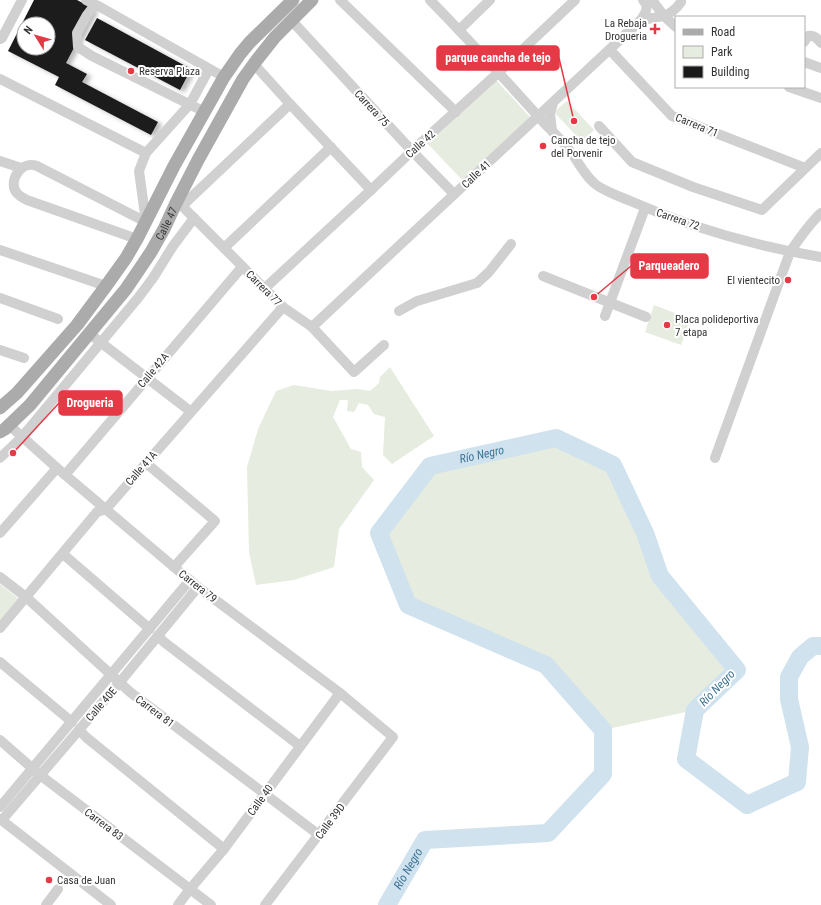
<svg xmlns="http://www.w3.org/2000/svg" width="821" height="905" font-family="'Roboto Condensed',sans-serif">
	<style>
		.green { fill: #e6ecdf }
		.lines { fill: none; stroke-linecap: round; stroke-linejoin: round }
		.river { stroke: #cfe2ee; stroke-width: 18 }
		.building { fill: #1a1a1a; fill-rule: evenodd; filter: url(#shadow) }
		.minor { stroke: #d0d0d0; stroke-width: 10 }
		.major { stroke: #ababab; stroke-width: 13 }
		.poi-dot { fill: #e63946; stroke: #fff; stroke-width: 1.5 }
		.labels { text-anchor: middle; stroke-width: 4; stroke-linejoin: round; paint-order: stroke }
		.poi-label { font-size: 11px; fill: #333; stroke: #fff; text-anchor: start }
		.street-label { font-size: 11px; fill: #333; stroke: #fff }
		.water-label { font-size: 12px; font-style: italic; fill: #3f7597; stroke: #fff }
		.leader { fill: none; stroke: #e63946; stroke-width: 1.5 }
		.callout-dot { fill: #e63946; stroke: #fff; stroke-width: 1.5 }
		.callout { fill: #e63946; stroke: #e63946; stroke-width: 1.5 }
		.callout-label { font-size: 12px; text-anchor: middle; font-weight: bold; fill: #fff }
	</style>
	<defs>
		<filter id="shadow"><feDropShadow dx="4.5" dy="2.5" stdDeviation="2" flood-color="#0004"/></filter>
	</defs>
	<rect width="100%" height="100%" fill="#fff"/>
	<!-- green -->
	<g class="green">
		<polygon points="496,80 530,117 463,181 428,144"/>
		<polygon points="567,101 594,130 582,142 554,112"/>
		<polygon points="654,305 690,319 681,345 645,332"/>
		<polygon points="390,367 434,436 392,464 383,455 385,417 374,414 368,405 359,403 354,412 347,411 348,400 340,400 333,417 351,449 361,452 362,467 374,480 339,529 334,567 294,580 256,585 249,552 247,467 258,429 276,391 294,385 331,391 357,389 370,391 379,383 380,377"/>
		<polygon points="556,438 613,465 645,533 660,576 737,670 695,710 603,730 546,665 408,605 379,533 430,466"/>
		<polygon points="0,584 19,599 0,622"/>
	</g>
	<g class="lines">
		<!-- river -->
		<path class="river" id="s1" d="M387 905 425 840 548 833 603 774V730L546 665 408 605 379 533 430 466 556 438 613 465 645 533 660 576 737 670 695 710 686 759 747 805 797 782 800 747 789 699V677L800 657 813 646H821"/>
	</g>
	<!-- building -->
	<g class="building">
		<path d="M34 0H77L94 9 66 63 87 74 82 82 158 122 151 135 55 85 59 77 8 51ZM24 24H48V48H24Z"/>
		<polygon points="97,18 191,69 180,90 85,40"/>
	</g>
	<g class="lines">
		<!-- minor -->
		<g class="minor">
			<polyline points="86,0 102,8 224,77"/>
			<polyline points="340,0 456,112"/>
			<path d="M430 0C467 38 502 76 537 115 546 126 557 135 566 146 576 157 582 172 593 182 599 189 618 196 628 200 689 227 755 246 821 257"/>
			<polyline points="652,0 664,16 676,27"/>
			<polyline points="98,6 94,6 87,15 77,33 78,47 92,56 205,112"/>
			<polyline points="292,21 412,151 454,194"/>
			<path d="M640 21C648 18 655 18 663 16 670 14 677 8 681 2V0"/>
			<polyline points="459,30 490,0"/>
			<polyline points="0,39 2,38 22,0"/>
			<path d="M804 42 808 36C814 35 817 38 821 43"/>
			<polyline points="610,50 672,116 805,168"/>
			<polyline points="804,62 821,68"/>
			<polyline points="254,64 290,104 371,190"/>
			<polyline points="0,79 146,153"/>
			<polyline points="789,87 821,98"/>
			<polyline points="599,126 632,162 693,187 762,210 821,153"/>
			<polyline points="552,131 550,113 553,103"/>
			<polyline points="0,161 21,168"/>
			<polyline points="176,203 182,206 283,307 312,327 354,372 384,345"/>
			<polyline points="182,206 290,104"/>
			<polyline points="146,222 139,171 146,153 190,104 209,69"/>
			<path d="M137 239 27 200C23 198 19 196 16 192 8 180 22 160 37 166L146 222"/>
			<polyline points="224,248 331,147"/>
			<polyline points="0,250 106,286"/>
			<polyline points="543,276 646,317"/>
			<polyline points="264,289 371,190 412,151 499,72 575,0"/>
			<polyline points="0,298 58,319"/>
			<polyline points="399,311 417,301 434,296 477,283 489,272 511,244"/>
			<polyline points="605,316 645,208"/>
			<path d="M312 327 640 21C645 14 650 7 643 0"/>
			<polyline points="95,338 190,411"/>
			<polyline points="0,350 24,358"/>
			<polyline points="9,425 57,468 174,567 198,587 340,693 393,737 265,905"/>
			<polyline points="0,458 22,437 138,298 153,278 173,246 194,218"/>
			<path d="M715 458 790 252C799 239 809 224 821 213"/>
			<polyline points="146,463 215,521 174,567"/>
			<polyline points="65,475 242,267"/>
			<polyline points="0,533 57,468"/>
			<polyline points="63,554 150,629"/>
			<polyline points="0,577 26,597 130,692 319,835"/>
			<polyline points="0,628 97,512 106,509 283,307"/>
			<polyline points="158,636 164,642 300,746"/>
			<polyline points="0,662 72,722"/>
			<polyline points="79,730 87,738 224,849"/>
			<polyline points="0,740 40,775 211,905"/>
			<polyline points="0,807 190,580"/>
			<polyline points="0,819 111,905"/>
			<polyline points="2,820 120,682 198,587"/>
			<polyline points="46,905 58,889"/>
			<polyline points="178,905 190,889 224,849 340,693"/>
		</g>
		<!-- major -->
		<g class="major">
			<polyline points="0,408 17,393 77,325 106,286 126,258 137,239 174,166 224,77 240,54 250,42 293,0"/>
			<path id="s2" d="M0 432 5 429 30 405 126 289 151 252 164 229 176 203 198 160 243 79 256 61 275 37 312 0"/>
		</g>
	</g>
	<!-- markers -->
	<g class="poi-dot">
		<path d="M653 23h4v4h4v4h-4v4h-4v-4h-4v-4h4z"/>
		<circle cx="131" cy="71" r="4"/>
		<circle cx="543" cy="146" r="4"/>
		<circle cx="788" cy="280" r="4"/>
		<circle cx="667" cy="325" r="4"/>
		<circle cx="49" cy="880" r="4"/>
	</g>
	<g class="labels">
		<!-- poi labels -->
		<g class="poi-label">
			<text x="647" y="27" text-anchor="end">La Rebaja<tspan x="647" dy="13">Drogueria</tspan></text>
			<text x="139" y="75">Reserva Plaza</text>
			<text x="551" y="144">Cancha de tejo<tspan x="551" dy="13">del Porvenir</tspan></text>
			<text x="780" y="284" text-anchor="end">El vientecito</text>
			<text x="675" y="323">Placa polideportiva<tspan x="675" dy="13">7 etapa</tspan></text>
			<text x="57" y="884">Casa de Juan</text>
		</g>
		<!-- street labels -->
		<g class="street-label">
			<text transform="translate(372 108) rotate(47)" y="4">Carrera 75</text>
			<text transform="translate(697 125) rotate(22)" y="4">Carrera 71</text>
			<text transform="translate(420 144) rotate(-42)" y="4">Calle 42</text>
			<text transform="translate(476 174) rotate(-43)" y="4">Calle 41</text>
			<text transform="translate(678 219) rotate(19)" y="4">Carrera 72</text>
			<text dy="4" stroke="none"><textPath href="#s2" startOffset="268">Calle 47</textPath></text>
			<text transform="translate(264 288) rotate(45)" y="4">Carrera 77</text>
			<text transform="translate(153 370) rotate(-50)" y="4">Calle 42A</text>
			<text transform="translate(141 468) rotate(-49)" y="4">Calle 41A</text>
			<text transform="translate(198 586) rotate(38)" y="4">Carrera 79</text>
			<text transform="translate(101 704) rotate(-49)" y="4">Calle 40E</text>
			<text transform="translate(155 711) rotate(37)" y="4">Carrera 81</text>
			<text transform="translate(260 800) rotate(-54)" y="4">Calle 40</text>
			<text transform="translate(330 821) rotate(-53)" y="4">Calle 39D</text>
			<text transform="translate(104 824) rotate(37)" y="4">Carrera 83</text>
		</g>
		<!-- water labels -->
		<g class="water-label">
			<text dy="4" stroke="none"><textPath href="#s1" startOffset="775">Río Negro</textPath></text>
			<text transform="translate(717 688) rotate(-46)" y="4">Río Negro</text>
			<text dy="4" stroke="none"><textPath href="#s1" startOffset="42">Río Negro</textPath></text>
		</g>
	</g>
	<!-- callouts -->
	<path class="leader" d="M574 121L559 58M594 297L631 266M13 453L59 403"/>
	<g class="callout-dot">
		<circle cx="574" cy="121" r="4"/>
		<circle cx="594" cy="297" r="4"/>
		<circle cx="13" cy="453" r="4"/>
	</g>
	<g class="callout">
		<rect x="437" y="46" width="122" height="24" rx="4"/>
		<rect x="631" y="254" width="77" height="24" rx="4"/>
		<rect x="59" y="391" width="63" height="24" rx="4"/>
	</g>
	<g class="callout-label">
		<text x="498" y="62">parque cancha de tejo</text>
		<text x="669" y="270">Parqueadero</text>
		<text x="90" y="407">Drogueria</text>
	</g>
	<!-- legend -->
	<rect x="675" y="16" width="130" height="72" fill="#ffffff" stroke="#adadad"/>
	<rect x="683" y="29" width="20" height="6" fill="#ababab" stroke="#adadad"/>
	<text x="711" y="36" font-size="12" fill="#333333">Road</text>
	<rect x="683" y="46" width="20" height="12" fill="#e6ecdf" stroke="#adadad"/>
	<text x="711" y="56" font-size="12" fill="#333333">Park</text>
	<rect x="683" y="66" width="20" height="12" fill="#1a1a1a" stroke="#adadad"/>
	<text x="711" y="76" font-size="12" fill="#333333">Building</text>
	<!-- north arrow -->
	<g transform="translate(36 36) rotate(307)"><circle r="19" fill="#ffffff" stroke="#adadad"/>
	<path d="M0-3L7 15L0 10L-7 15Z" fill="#e63946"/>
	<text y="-6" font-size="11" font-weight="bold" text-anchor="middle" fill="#333333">N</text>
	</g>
</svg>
